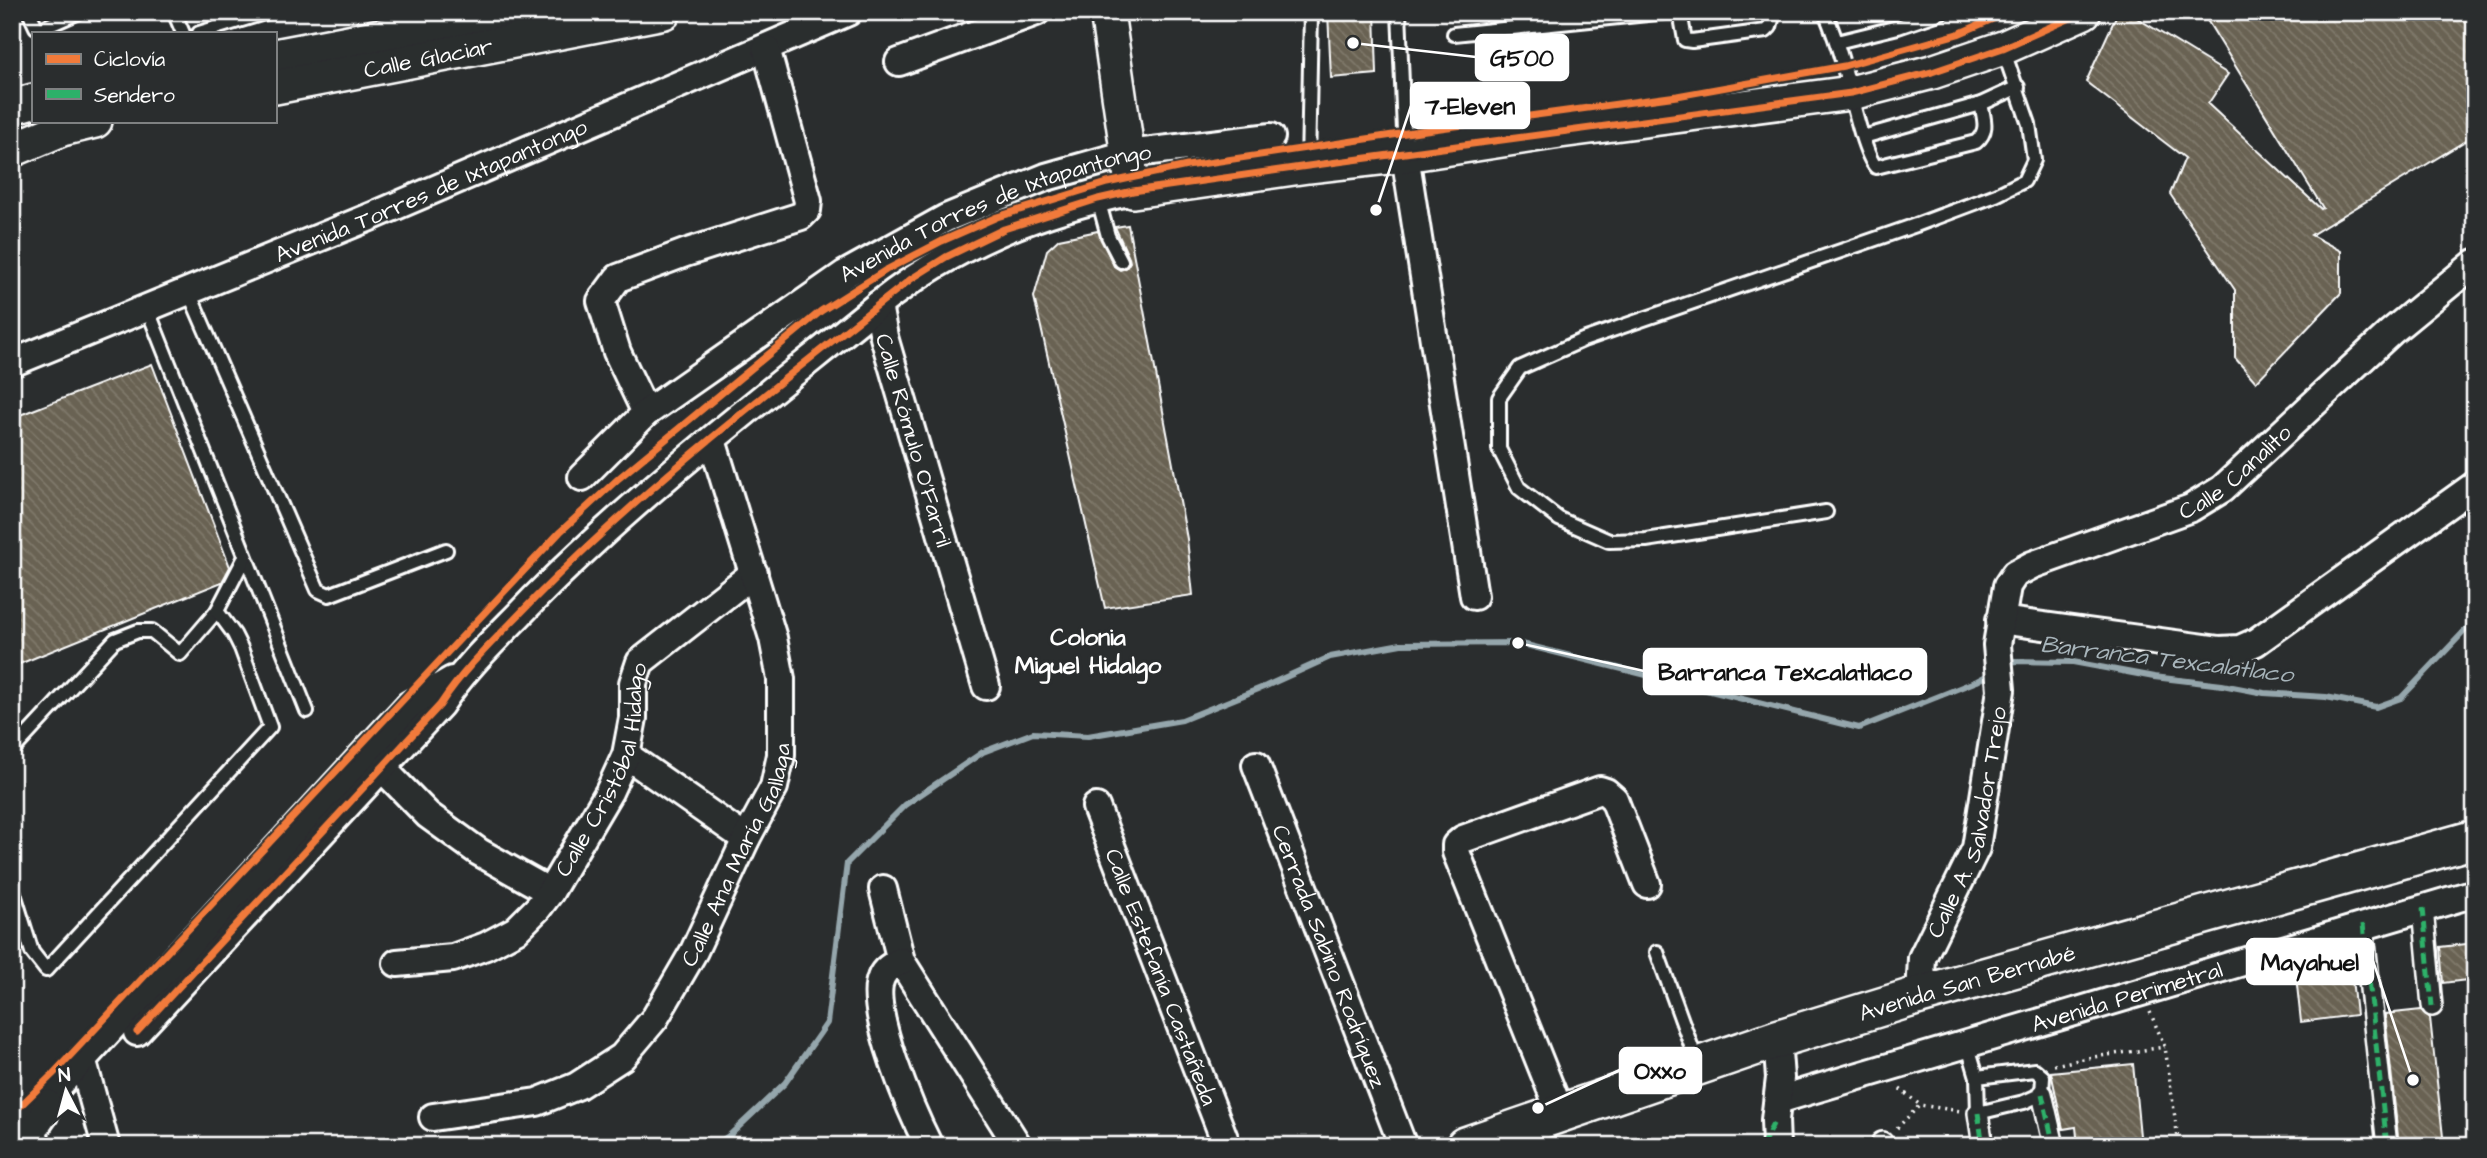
<svg xmlns="http://www.w3.org/2000/svg" width="2487" height="1158" font-family="'Architects Daughter',sans-serif">
	<style>
		.lines { fill: none; stroke-linecap: round; stroke-linejoin: round }
		.stream { stroke: #95a6ac; stroke-width: 6 }
		.building { fill: url(#building-back-hatch); stroke: #fff; stroke-width: 2 }
		.service-casing { stroke: #fff; stroke-width: 18 }
		.pedestrian-casing { stroke: #fff; stroke-width: 24 }
		.minor-casing { stroke: #fff; stroke-width: 32 }
		.tertiary-casing { stroke: #fff; stroke-width: 38 }
		.secondary-casing { stroke: #fff; stroke-width: 42 }
		.path { stroke: #fff; stroke-width: 3.5; stroke-dasharray: 2 5; stroke-linecap: butt }
		.service { stroke: #2a2d2e; stroke-width: 12 }
		.pedestrian { stroke: #2a2d2e; stroke-width: 19 }
		.minor { stroke: #2a2d2e; stroke-width: 26 }
		.tertiary { stroke: #2a2d2e; stroke-width: 33 }
		.secondary { stroke: #2a2d2e; stroke-width: 37 }
		.quiet { stroke: #2db169; stroke-width: 5; stroke-dasharray: 10 5; stroke-linecap: butt }
		.cycleway-casing { stroke: #2a2d2e; stroke-width: 11 }
		.cycleway { stroke: #f17a3a; stroke-width: 7 }
		.labels { text-anchor: middle; stroke-width: 6; stroke-linejoin: round; paint-order: stroke }
		.street-label { font-size: 23px; fill: #fff; stroke: #2a2d2e }
		.neighbourhood-label { font-size: 24px; font-weight: bold; fill: #fff; stroke: #2a2d2e }
		.water-label { font-size: 24px; font-style: italic; fill: #a7b4ba; stroke: #2a2d2e }
		.leader { fill: none; stroke: #fff; stroke-width: 2.5 }
		.callout-dot { fill: #fff; stroke: #2a2d2e; stroke-width: 2.5 }
		.callout { fill: #fff; stroke: #fff; stroke-width: 2.5 }
		.callout-label { font-size: 24px; text-anchor: middle; font-weight: bold; fill: #111 }
	</style>
	<defs>
		<pattern id="building-back-hatch" width="6" height="6" patternUnits="userSpaceOnUse" patternTransform="scale(1.75)"><rect width="6" height="6" fill="#696252"/><path d="M-1 5l2 2M0 0l6 6M5-1l2 2" fill="none" stroke="#807a6c"/></pattern>
	</defs>
	<rect width="100%" height="100%" fill="#2a2d2e"/>
	<filter id="ink" filterUnits="userSpaceOnUse"><feTurbulence type="fractalNoise" baseFrequency=".0143" numOctaves="2"/><feDisplacementMap in="SourceGraphic" scale="14" xChannelSelector="R" yChannelSelector="G"/><feConvolveMatrix kernelMatrix="1 2 1 2 8 2 1 2 1" color-interpolation-filters="sRGB"/></filter>
	<g filter="url(#ink)">
		<g class="lines">
			<!-- stream -->
			<g class="stream">
				<polyline points="2004,666 2014,661 2073,662 2154,677 2222,685 2264,693 2326,697 2376,707 2401,698 2475,620"/>
				<polyline points="714,1146 730,1135 785,1083 827,1023 847,863 905,805 983,752 1033,733 1088,736 1182,720 1266,686 1330,657 1401,644 1518,643 1859,728 1977,681 1992,673"/>
			</g>
		</g>
		<!-- building -->
		<g class="building">
			<polygon points="1328,12 1375,12 1377,74 1331,78"/>
			<polygon points="2118,12 2127,12 2228,74 2208,104 2321,209 2323,208 2202,12 2475,12 2475,135 2311,235 2341,251 2341,293 2256,382 2235,358 2235,290 2170,194 2185,158 2086,82"/>
			<polygon points="1128,225 1187,539 1193,595 1105,608 1034,297 1047,250 1059,239 1098,231 1114,266 1120,270 1126,268 1130,262 1129,258 1115,227"/>
			<polygon points="152,364 230,567 222,582 12,667 12,418"/>
			<polygon points="2475,943 2475,979 2443,983 2440,947"/>
			<polygon points="2351,970 2356,1015 2301,1022 2296,976"/>
			<polygon points="2421,1010 2430,1018 2444,1146 2399,1146 2385,1014"/>
			<polygon points="2133,1064 2141,1146 2078,1146 2076,1127 2063,1129 2051,1072"/>
		</g>
		<g class="lines">
			<!-- service casing -->
			<g class="service-casing">
				<g id="service">
					<polyline points="29,12 36,27 43,28 79,12"/>
					<polyline points="174,12 183,33"/>
					<polyline points="1399,12 1405,155"/>
					<polyline points="1680,12 1685,40 1692,41 1766,31 1770,27 1774,12"/>
					<path d="M1825 12C1832 29 1838 46 1843 64 1849 85 1863 154 1876 167L1976 142C1989 131 1984 119 1981 104"/>
					<polyline points="199,33 268,12"/>
					<polyline points="1454,34 1667,12"/>
					<polyline points="1837,42 1898,27 1942,12"/>
					<polyline points="1863,137 1981,104 2018,87"/>
					<polyline points="1308,166 1311,12"/>
					<polyline points="1098,199 1108,236 1121,261"/>
					<polyline points="188,290 318,590 329,595 446,550"/>
					<polyline points="147,308 307,711"/>
					<polyline points="1826,512 1646,540 1609,541 1559,519 1519,488 1499,449 1499,398 1520,368 1583,340 1916,225 1996,195 2024,181 2034,160 2029,124 2003,49"/>
					<polyline points="12,751 115,640 138,631 152,631 180,654 217,611"/>
					<polyline points="12,887 32,952 46,970 270,727 241,648 234,634 217,611 245,557"/>
					<polyline points="1657,952 1697,1062"/>
					<polyline points="1967,1043 1977,1077 1978,1113 2024,1102 2042,1094 2043,1077 2035,1070 1977,1077"/>
				</g>
			</g>
			<!-- pedestrian casing -->
			<g class="pedestrian-casing">
				<g id="pedestrian">
					<polyline points="2423,908 2432,1006"/>
					<polyline points="2363,924 2387,1146"/>
					<polyline points="2042,1094 2054,1146"/>
					<polyline points="1978,1113 1983,1146"/>
					<polyline points="1882,1142 1882,1146"/>
				</g>
			</g>
			<!-- minor casing -->
			<g class="minor-casing">
				<g id="minor">
					<polyline points="899,62 1036,12"/>
					<polyline points="1405,155 1474,596"/>
					<path id="s1" d="M878 305 884 337 986 686"/>
					<path id="s2" d="M12 363 375 215 848 12"/>
					<polyline points="646,413 617,352 601,301 618,278 685,253 801,216 807,210 808,201 766,48"/>
					<path id="s3" d="M582 477 646 413 845 274 946 218 1046 177 1127 154 1271 137"/>
					<polyline points="2000,620 2219,650 2240,649 2256,642 2475,485"/>
					<polyline points="626,755 746,839"/>
					<path id="s4" d="M1256 765 1403 1146"/>
					<polyline points="381,767 428,815 479,852 550,892"/>
					<path id="s5" d="M1096 807 1227 1146"/>
					<polyline points="883,889 901,961 1018,1146"/>
					<path d="M901 961C893 965 884 969 881 978 867 1009 913 1115 929 1146"/>
					<path id="s6" d="M397 963 453 958 486 946 516 930 538 908 550 892 609 792 626 755 633 718V683L640 662 754 573"/>
					<path id="s7" d="M1920 995 1922 958 1976 848 2001 690 1997 645 2007 586 2015 574 2032 565 2191 508 2222 489 2391 332 2475 263"/>
					<path d="M137 1032 440 705C466 665 502 633 535 598 641 491 761 400 878 305 955 244 1037 211 1133 191"/>
					<polyline points="82,1059 106,1146"/>
					<path id="s8" d="M1778 1100 2475 893"/>
					<polyline points="1560,1112 1456,852 1456,845 1463,839 1600,790 1606,792 1614,799 1647,884"/>
					<path id="s9" d="M433 1117 537 1102 577 1086 622 1057 655 1018 694 951 746 839 774 787 781 755V679L773 638 712 440"/>
					<polyline points="12,1130 49,1096 409,705 452,680"/>
					<polyline points="37,1146 33,1131 44,1115 47,1103"/>
					<polyline points="1776,1146 1775,1120 1780,1078 1777,1039"/>
				</g>
			</g>
			<!-- tertiary casing -->
			<g class="tertiary-casing">
				<g id="tertiary">
					<polyline points="1107,12 1133,191 1308,166 1405,155 1560,131 1851,93 1932,72 2003,48 2084,12"/>
					<polyline points="275,56 507,12"/>
					<path id="s10" d="M275 87 664 12"/>
					<polyline points="12,107 33,101"/>
					<polyline points="12,150 62,129 95,121"/>
				</g>
			</g>
			<!-- secondary casing -->
			<g class="secondary-casing">
				<g id="secondary">
					<path id="s11" d="M1465 1146 1777 1039 1920 995 2475 839"/>
				</g>
			</g>
			<!-- path -->
			<g class="path">
				<polyline points="2150,1012 2165,1047 2179,1146"/>
				<polyline points="2054,1065 2093,1057 2165,1047"/>
				<polyline points="1900,1089 1920,1105"/>
				<polyline points="1897,1128 1920,1105 1960,1111"/>
			</g>
			<!-- service -->
			<use href="#service" class="service"/>
			<!-- pedestrian -->
			<use href="#pedestrian" class="pedestrian"/>
			<!-- minor -->
			<use href="#minor" class="minor"/>
			<!-- tertiary -->
			<use href="#tertiary" class="tertiary"/>
			<!-- secondary -->
			<use href="#secondary" class="secondary"/>
			<!-- quiet -->
			<g class="quiet">
				<polyline points="2423,908 2432,1006"/>
				<polyline points="2363,924 2387,1146"/>
				<polyline points="2042,1094 2054,1146"/>
				<polyline points="1978,1113 1983,1146"/>
				<polyline points="1882,1142 1882,1146"/>
				<polyline points="1762,1146 1775,1120"/>
			</g>
			<!-- cycleway casing -->
			<g class="cycleway-casing">
				<g id="cycleway">
					<path d="M137 1032 440 705C466 665 502 633 535 598 650 481 783 380 911 279L946 257 1004 229 1098 199 1133 191 1308 166 1851 93 1932 72 2003 48 2084 12"/>
					<polyline points="12,1114 53,1074 560,532 619,478 821,311 886,270 942,241 997,217 1107,183 1187,166 1426,130 1677,96 1844,66 1958,34 2009,12"/>
				</g>
			</g>
			<!-- cycleway -->
			<use href="#cycleway" class="cycleway"/>
		</g>
	</g>
	<g class="labels">
		<!-- street labels -->
		<g class="street-label">
			<text dy="8" stroke="none"><textPath href="#s10" startOffset="156">Calle Glaciar</textPath></text>
			<text dy="8" stroke="none"><textPath href="#s2" startOffset="453">Avenida Torres de Ixtapantongo</textPath></text>
			<text dy="8" stroke="none"><textPath href="#s3" startOffset="497">Avenida Torres de Ixtapantongo</textPath></text>
			<text dy="8" stroke="none"><textPath href="#s1" startOffset="140">Calle Rómulo O'Farril</textPath></text>
			<text dy="8" stroke="none"><textPath href="#s7" startOffset="684">Calle Canalito</textPath></text>
			<text dy="8" stroke="none"><textPath href="#s6" startOffset="312">Calle Cristóbal Hidalgo</textPath></text>
			<text dy="8" stroke="none"><textPath href="#s7" startOffset="182">Calle A. Salvador Trejo</textPath></text>
			<text dy="8" stroke="none"><textPath href="#s9" startOffset="436">Calle Ana María Gallaga</textPath></text>
			<text dy="8" stroke="none"><textPath href="#s4" startOffset="205">Cerrada Sabino Rodríguez</textPath></text>
			<text dy="8" stroke="none"><textPath href="#s5" startOffset="182">Calle Estefanía Castañeda</textPath></text>
			<text dy="8" stroke="none"><textPath href="#s11" startOffset="528">Avenida San Bernabé</textPath></text>
			<text dy="8" stroke="none"><textPath href="#s8" startOffset="364">Avenida Perimetral</textPath></text>
		</g>
		<!-- neighbourhood labels -->
		<g class="neighbourhood-label">
			<text x="1088" y="645">Colonia<tspan x="1088" dy="28">Miguel Hidalgo</tspan></text>
		</g>
		<!-- water labels -->
		<g class="water-label">
			<text transform="translate(2167 659) rotate(7)" y="8">Barranca Texcalatlaco</text>
		</g>
	</g>
	<!-- callouts -->
	<path class="leader" d="M1353 43L1476 57M1376 210L1411 106M1518 643L1644 671M2413 1080L2373 961M1538 1108L1620 1070"/>
	<g class="callout-dot">
		<circle cx="1353" cy="43" r="7"/>
		<circle cx="1376" cy="210" r="7"/>
		<circle cx="1518" cy="643" r="7"/>
		<circle cx="2413" cy="1080" r="7"/>
		<circle cx="1538" cy="1108" r="7"/>
	</g>
	<g class="callout">
		<rect x="1476" y="35" width="92" height="45" rx="7"/>
		<rect x="1411" y="83" width="118" height="45" rx="7"/>
		<rect x="1644" y="649" width="282" height="45" rx="7"/>
		<rect x="2247" y="939" width="126" height="45" rx="7"/>
		<rect x="1620" y="1048" width="81" height="45" rx="7"/>
	</g>
	<g class="callout-label">
		<text x="1522" y="66">G500</text>
		<text x="1470" y="114">7-Eleven</text>
		<text x="1785" y="680">Barranca Texcalatlaco</text>
		<text x="2310" y="970">Mayahuel</text>
		<text x="1660" y="1079">Oxxo</text>
	</g>
	<!-- margin -->
	<rect width="2487" height="1158" fill="none" stroke="#2a2d2e" stroke-width="42"/>
	<rect x="21" y="21" width="2445" height="1116" fill="none" stroke="#fff" stroke-width="2.5" filter="url(#ink)"/>
	<!-- legend -->
	<rect x="32" y="32" width="245" height="91" fill="#2a2d2e" stroke="#7f8182" stroke-width="2"/>
	<rect x="46" y="54" width="35" height="10" fill="#f17a3a" stroke="#7f8182" stroke-width="2"/>
	<text x="94" y="66" font-size="21" fill="#ffffff">Ciclovía</text>
	<rect x="46" y="89" width="35" height="10" fill="#2db169" stroke="#7f8182" stroke-width="2"/>
	<text x="94" y="102" font-size="21" fill="#ffffff">Sendero</text>
	<!-- north arrow -->
	<g transform="translate(66 1091) rotate(354)" stroke="#2a2d2e" stroke-width="5" paint-order="stroke">
	<path d="M0-5L12 26L0 18L-12 26Z" fill="#ffffff"/>
	<text y="-10" font-size="19" font-weight="bold" text-anchor="middle" fill="#ffffff">N</text>
	</g>
</svg>
